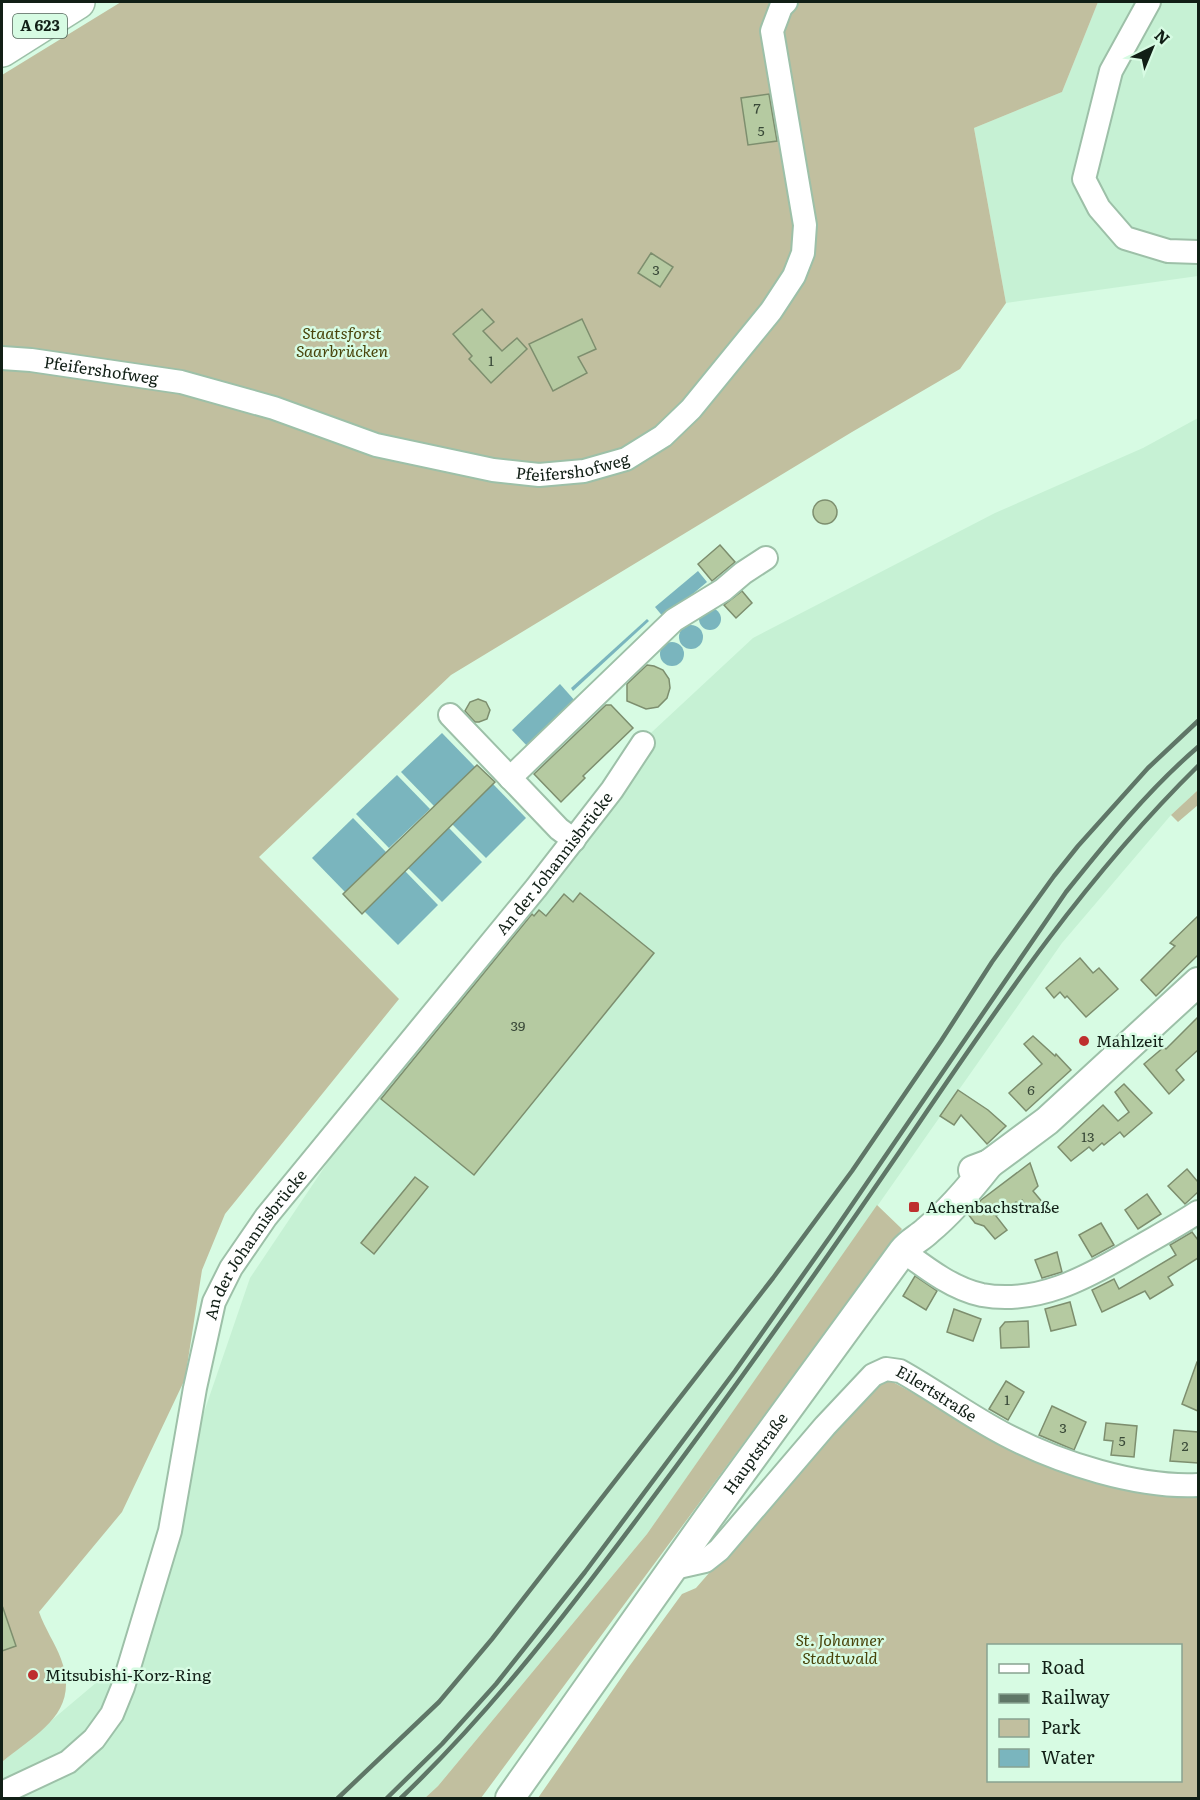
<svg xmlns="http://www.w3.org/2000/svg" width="1200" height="1800" font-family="Literata,serif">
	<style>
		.built { fill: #c6f1d4 }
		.green { fill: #c1bf9f; fill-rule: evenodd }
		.water { fill: #7ab5be }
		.building { fill: #b5caa1; stroke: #7d8e6e; stroke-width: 1.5 }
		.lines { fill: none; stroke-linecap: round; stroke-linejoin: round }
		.minor-casing { stroke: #9dc0a8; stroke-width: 26 }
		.major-casing { stroke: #9dc0a8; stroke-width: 32 }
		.highway-casing { stroke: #9dc0a8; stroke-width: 36 }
		.minor { stroke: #fff; stroke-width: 22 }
		.major { stroke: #fff; stroke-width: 28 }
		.highway { stroke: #fff; stroke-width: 33 }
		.rail { stroke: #5f7667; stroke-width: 4.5 }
		.poi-dot { fill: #be2f2e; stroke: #d7fbe3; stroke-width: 2 }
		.labels { text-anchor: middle; stroke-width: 5; stroke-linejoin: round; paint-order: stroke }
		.number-label { font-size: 14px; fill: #3a4a39 }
		.shield { fill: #d7fbe3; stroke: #4c6154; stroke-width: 1.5 }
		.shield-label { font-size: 15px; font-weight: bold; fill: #111f16 }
		.park-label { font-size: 16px; font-style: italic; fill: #49440b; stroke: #d7fbe3 }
		.street-label { font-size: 16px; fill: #111f16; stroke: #d7fbe3 }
		.poi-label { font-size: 16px; fill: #111f16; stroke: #d7fbe3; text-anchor: start }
	</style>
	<rect width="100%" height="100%" fill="#d7fbe3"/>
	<!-- built -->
	<g class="built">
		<polygon points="1098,2 1198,2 1198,276 1006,303 974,128 1062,92"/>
		<polygon points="1198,418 1198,790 1171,815 1062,943 647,1534 438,1786 425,1798 2,1798 2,1762 122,1661 155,1555 250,1278 356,1120 624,758 753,638 995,513 1143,448"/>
	</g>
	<!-- green -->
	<g class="green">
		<path d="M121 2H1098L1062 92 974 128 1006 303 960 369 852 432 451 675 259 857 399 999 225 1214 202 1270 185 1379 122 1512 39 1612C45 1629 55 1643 61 1659 81 1713 37 1733 2 1762V75Z"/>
		<polygon points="1198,790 1198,805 1178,822 1171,815"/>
		<polygon points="877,1205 902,1229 481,1798 425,1798 438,1786 647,1534"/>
		<path d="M891 1381 1008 1445 1198 1491V1798H538L628 1668 682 1594 696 1588 874 1384ZM988 1646H1180V1780H988Z"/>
	</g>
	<!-- water -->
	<g class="water">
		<polygon points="698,571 707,582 664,618 655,607"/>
		<circle cx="710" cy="619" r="11"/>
		<polygon points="647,619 649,621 573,691 571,688"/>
		<circle cx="691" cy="637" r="12"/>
		<circle cx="672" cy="654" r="12"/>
		<polygon points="560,684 576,702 529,748 512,730"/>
		<polygon points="442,733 475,767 434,806 401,772"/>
		<polygon points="397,775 430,809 389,848 356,814"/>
		<polygon points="493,784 526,818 486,858 452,824"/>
		<polygon points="353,818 386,852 345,892 312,858"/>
		<polygon points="449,828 482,862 442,902 408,868"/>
		<polygon points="405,871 438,905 398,945 364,911"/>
	</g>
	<!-- building -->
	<g class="building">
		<polygon points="769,94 777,141 748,145 741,98"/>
		<polygon points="651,253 673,267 660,287 638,273"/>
		<polygon points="482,309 494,322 483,331 502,351 517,338 527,349 491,383 469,359 472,356 453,334"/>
		<polygon points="582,319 596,349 578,357 587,373 553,391 529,344"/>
		<circle cx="825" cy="512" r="12"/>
		<polygon points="720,545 735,562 712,581 698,564"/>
		<polygon points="742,591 752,603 736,618 724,605"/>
		<polygon points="647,665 654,666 663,670 669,679 670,688 667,698 658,707 646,709 627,701 627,684"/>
		<polygon points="478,699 486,702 490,710 487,719 479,722 475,722 465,711 470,702"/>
		<polygon points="606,705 611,705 633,728 583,776 585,778 561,802 534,774"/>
		<polygon points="477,765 495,782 362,914 343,894"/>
		<polygon points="580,893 654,953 474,1175 381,1099 532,914 534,916 539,910 546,916 564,894 573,902"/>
		<polygon points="1198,916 1198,955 1156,996 1141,980 1175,946 1170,943"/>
		<polygon points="1080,958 1093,973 1099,968 1118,989 1086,1017 1067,996 1065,998 1060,992 1054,998 1046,988"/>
		<polygon points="1198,1017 1198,1050 1176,1070 1184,1080 1169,1094 1144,1064 1164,1047 1166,1049"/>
		<polygon points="1033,1036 1055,1056 1056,1054 1071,1070 1026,1111 1009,1093 1042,1064 1024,1044"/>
		<polygon points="1124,1084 1152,1113 1124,1137 1120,1132 1104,1145 1102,1143 1093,1151 1089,1147 1071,1161 1058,1147 1103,1105 1118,1121 1129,1112 1115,1092"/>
		<polygon points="958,1090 988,1110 1006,1126 987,1144 961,1115 954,1125 940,1116"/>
		<polygon points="1030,1163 1038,1186 1033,1191 1043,1203 1031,1213 1022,1200 1017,1204 1016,1202 996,1216 1007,1230 995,1239 984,1226 975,1223 968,1214 981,1200"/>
		<polygon points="1187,1169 1198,1182 1198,1192 1185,1204 1168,1186"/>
		<polygon points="415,1177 428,1187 374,1254 361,1243"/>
		<polygon points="1147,1194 1161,1214 1138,1229 1125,1210"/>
		<polygon points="1101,1223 1114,1245 1092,1257 1079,1235"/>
		<polygon points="1192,1232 1198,1240 1198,1258 1168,1277 1173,1285 1150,1299 1145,1291 1102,1312 1092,1290 1114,1279 1119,1289 1176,1255 1170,1245"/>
		<polygon points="1057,1252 1062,1272 1042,1278 1035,1260"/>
		<polygon points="915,1276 937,1291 926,1310 903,1296"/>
		<polygon points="1070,1302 1076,1325 1051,1331 1045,1309"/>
		<polygon points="954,1309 981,1319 973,1341 947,1332"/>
		<polygon points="1028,1321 1029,1347 1001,1348 1000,1328 1005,1322"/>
		<polygon points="1197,1362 1198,1362 1198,1411 1182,1404"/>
		<polygon points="1006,1381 1024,1392 1008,1420 989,1409"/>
		<polygon points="1052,1406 1086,1422 1074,1450 1039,1435"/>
		<polygon points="1106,1423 1137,1426 1134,1457 1111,1455 1113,1441 1104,1440"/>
		<polygon points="1174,1430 1198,1432 1198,1463 1170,1461"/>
		<polygon points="3,1608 16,1646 2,1651 2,1609"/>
	</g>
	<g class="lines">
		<!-- minor casing -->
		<g class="minor-casing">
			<g id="minor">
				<polyline points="1149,2 1111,71 1084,179 1099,208 1125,238 1168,251 1198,252"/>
				<path id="s1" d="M2 358 31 360 181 382 274 408 376 445 493 470 539 475 584 471 626 459 663 436 691 409 771 311 794 276 803 253 805 225 772 31 781 7 786 2"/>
				<polyline points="450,715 559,829 574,840"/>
				<polyline points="510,778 674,620 723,590 743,573 766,558"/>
				<path d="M903 1251C926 1268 953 1289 982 1295 1037 1305 1086 1278 1132 1251 1154 1238 1177 1226 1198 1212"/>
				<path id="s2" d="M674 1568 705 1561 719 1550 825 1426 873 1375 886 1369 900 1371C936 1391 969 1416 1006 1435 1059 1463 1138 1488 1198 1485"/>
				<path id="s3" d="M2 1793 68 1762 94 1739 112 1714 123 1687 170 1531 195 1388 214 1302 231 1268 266 1217 536 888 612 790 643 743"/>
			</g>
		</g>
		<!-- major casing -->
		<g class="major-casing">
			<g id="major">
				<polyline points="973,1170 989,1164 1047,1121 1198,982"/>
				<path id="s4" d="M510 1798 709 1517 903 1251C910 1242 920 1238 928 1230 951 1211 971 1187 989 1164"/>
			</g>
		</g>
		<!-- highway casing -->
		<g class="highway-casing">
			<g id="highway">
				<polyline points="2,18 31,2"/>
				<polyline points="2,50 78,2"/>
			</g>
		</g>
		<!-- minor -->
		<use href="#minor" class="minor"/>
		<!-- major -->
		<use href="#major" class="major"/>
		<!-- highway -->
		<use href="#highway" class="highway"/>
		<!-- rail -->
		<g class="rail">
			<polyline points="338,1798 439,1702 492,1639 773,1278 852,1171 941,1041 992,962 1054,876 1078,846 1148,768 1198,721"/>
			<path d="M387 1798 442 1744 496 1684 585 1572 735 1371 832 1234 1066 892C1107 841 1148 790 1198 747"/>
			<path d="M401 1798C493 1710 570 1609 646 1507 732 1392 816 1274 898 1154 991 1017 1079 883 1198 766"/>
		</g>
	</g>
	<!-- markers -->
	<g class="poi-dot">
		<circle cx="1084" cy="1041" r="6"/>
		<rect x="908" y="1201" width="12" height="12" rx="3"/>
		<circle cx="33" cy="1675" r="6"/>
	</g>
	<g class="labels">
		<!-- number labels -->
		<g class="number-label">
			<text x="757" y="113">7</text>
			<text x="761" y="136">5</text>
			<text x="656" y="275">3</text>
			<text x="491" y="366">1</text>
			<text x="518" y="1031">39</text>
			<text x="1031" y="1095">6</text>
			<text x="1088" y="1142">13</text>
			<text x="1007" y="1405">1</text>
			<text x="1063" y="1433">3</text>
			<text x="1122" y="1446">5</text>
			<text x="1185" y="1451">2</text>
		</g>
		<!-- shield labels -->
		<rect class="shield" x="13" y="14" width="54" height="24" rx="4.5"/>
		<g class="shield-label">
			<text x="40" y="31">A 623</text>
		</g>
		<!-- park labels -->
		<g class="park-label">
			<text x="342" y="339">Staatsforst<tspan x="342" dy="18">Saarbrücken</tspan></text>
			<text x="840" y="1646">St. Johanner<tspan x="840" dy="18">Stadtwald</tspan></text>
		</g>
		<!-- street labels -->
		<g class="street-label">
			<text dy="6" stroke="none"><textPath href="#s1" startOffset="100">Pfeifershofweg</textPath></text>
			<text dy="6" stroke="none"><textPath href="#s1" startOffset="586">Pfeifershofweg</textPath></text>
			<text dy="6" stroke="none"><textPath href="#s3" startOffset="1120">An der Johannisbrücke</textPath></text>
			<text dy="6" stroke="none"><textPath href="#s3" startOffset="634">An der Johannisbrücke</textPath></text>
			<text dy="6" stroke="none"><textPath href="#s2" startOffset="354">Eilertstraße</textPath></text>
			<text dy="6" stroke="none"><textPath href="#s4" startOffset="423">Hauptstraße</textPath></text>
		</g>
		<!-- poi labels -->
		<g class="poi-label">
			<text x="1096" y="1047">Mahlzeit</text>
			<text x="926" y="1213">Achenbachstraße</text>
			<text x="45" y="1681">Mitsubishi-Korz-Ring</text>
		</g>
	</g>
	<!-- border -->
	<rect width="1200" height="1800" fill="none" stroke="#111f16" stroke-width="6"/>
	<!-- legend -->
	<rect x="987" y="1644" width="195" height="138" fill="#d7fbe3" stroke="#88a391" stroke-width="1.5"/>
	<rect x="999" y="1664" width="30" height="9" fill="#ffffff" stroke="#88a391" stroke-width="1.5"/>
	<text x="1041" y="1674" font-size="18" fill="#111f16">Road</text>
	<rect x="999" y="1694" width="30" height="9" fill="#5f7667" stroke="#88a391" stroke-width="1.5"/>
	<text x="1041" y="1704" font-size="18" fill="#111f16">Railway</text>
	<rect x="999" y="1719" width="30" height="18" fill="#c1bf9f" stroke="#88a391" stroke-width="1.5"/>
	<text x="1041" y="1734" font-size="18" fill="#111f16">Park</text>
	<rect x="999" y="1749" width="30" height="18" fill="#7ab5be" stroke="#88a391" stroke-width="1.5"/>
	<text x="1041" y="1764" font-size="18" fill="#111f16">Water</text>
	<!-- north arrow -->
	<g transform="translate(1152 48) rotate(43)" stroke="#d7fbe3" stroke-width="4.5" paint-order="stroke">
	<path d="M0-4.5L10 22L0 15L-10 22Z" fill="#111f16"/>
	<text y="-9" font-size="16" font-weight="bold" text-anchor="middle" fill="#111f16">N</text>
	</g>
</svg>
